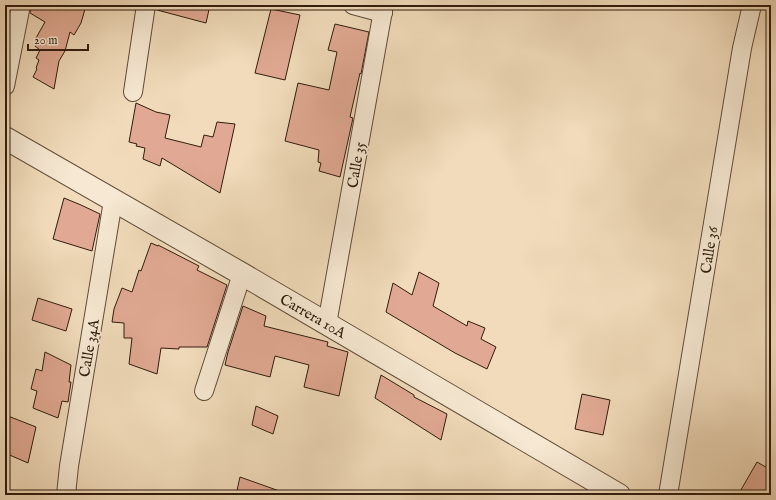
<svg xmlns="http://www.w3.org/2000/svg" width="776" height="500" font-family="'IM FELL English',serif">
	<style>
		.building { fill: #e1a993; stroke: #301c0d }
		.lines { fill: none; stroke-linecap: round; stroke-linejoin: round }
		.minor-casing { stroke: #604c38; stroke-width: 20 }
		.tertiary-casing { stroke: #604c38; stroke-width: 24 }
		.minor { stroke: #f6e8d2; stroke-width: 18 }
		.tertiary { stroke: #f6e8d2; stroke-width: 22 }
		.labels { text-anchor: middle; stroke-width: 3.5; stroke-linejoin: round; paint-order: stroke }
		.street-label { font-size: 15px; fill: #301c0d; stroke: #f6e8d2 }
	</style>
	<rect width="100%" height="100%" fill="#f1dbba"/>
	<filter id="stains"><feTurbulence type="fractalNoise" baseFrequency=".005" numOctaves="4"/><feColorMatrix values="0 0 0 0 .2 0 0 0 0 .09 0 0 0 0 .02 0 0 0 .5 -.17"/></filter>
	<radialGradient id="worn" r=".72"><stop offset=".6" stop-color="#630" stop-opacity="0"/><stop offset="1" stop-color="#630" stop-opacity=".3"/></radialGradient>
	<!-- building -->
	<g class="building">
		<polygon points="31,5 78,5 85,9 81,23 74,35 70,32 65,51 59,61 54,89 33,77 37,69 36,68 39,60 36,58 40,50 35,46 38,39 36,38 45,22 30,13"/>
		<polygon points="158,5 210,5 206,23 157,10"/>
		<polygon points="271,9 300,15 285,80 255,73"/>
		<polygon points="335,24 369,32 361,74 360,73 350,117 353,118 340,177 319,171 321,163 318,162 319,150 285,141 298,83 329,90 337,52 328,50"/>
		<polygon points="136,103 156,112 170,115 165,138 201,147 204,135 213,137 217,122 235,124 220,193 162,158 160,166 143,159 145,148 136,146 137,144 129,142"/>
		<polygon points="64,198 81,205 100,214 92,251 53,239"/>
		<polygon points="151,243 158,246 158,245 199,266 197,270 227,285 207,347 179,347 179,349 161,348 157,374 129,364 132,338 124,338 124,323 112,322 114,309 122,288 132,292 139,270 141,271"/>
		<polygon points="419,272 439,283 433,306 467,326 468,321 485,328 481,339 496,347 487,369 455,353 386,312 393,283 412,295"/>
		<polygon points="38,298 72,309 66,331 32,320"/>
		<polygon points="243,306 266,316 264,326 328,342 327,346 348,352 339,396 304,387 309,365 275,356 270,377 225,365 228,352"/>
		<polygon points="45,352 71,365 69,382 71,382 68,402 62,401 58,418 33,408 37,391 31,389 36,369 42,371"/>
		<polygon points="381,375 414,395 414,397 447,414 441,440 375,398"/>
		<polygon points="582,394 610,400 603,435 575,429"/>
		<polygon points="256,406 278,416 273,434 252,425"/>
		<polygon points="8,416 36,427 28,463 5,453 5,431"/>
		<polygon points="757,462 771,470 771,495 738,495"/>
		<polygon points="240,477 285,493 285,495 236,495"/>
	</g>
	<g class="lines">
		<!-- minor casing -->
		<g class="minor-casing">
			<g id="minor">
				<polyline points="353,5 383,13"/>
				<polyline points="5,86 21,5"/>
				<polyline points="133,92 146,5"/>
				<polyline points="327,324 384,5"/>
				<polyline points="204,391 242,274"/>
				<polyline points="66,495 69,466 113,201"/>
				<polyline points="668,495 742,48 752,5"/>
			</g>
		</g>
		<!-- tertiary casing -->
		<g class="tertiary-casing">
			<polyline id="tertiary" points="5,138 242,274 619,495"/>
		</g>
		<!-- minor -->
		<use href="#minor" class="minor"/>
		<!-- tertiary -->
		<use href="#tertiary" class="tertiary"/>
	</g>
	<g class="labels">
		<!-- street labels -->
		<g class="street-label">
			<text transform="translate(356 165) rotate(-80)" y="5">Calle 35</text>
			<text transform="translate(709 250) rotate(-81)" y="5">Calle 36</text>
			<text transform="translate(313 316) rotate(30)" y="5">Carrera 10A</text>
			<text transform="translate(89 348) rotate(-80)" y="5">Calle 34A</text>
		</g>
	</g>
	<!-- margin -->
	<rect width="776" height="500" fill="none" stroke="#f1dbba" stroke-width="20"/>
	<rect x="6" y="6" width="764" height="488" fill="none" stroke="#301c0d" stroke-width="2"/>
	<rect x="10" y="10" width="756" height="480" fill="none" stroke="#301c0d"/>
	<!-- scale -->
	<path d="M28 44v6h60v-6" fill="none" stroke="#301c0d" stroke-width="2"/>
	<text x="34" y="44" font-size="12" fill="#301c0d" stroke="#f6e8d2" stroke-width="3" paint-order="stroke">20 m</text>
	<rect width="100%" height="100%" filter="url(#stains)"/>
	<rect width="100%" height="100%" fill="url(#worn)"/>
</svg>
